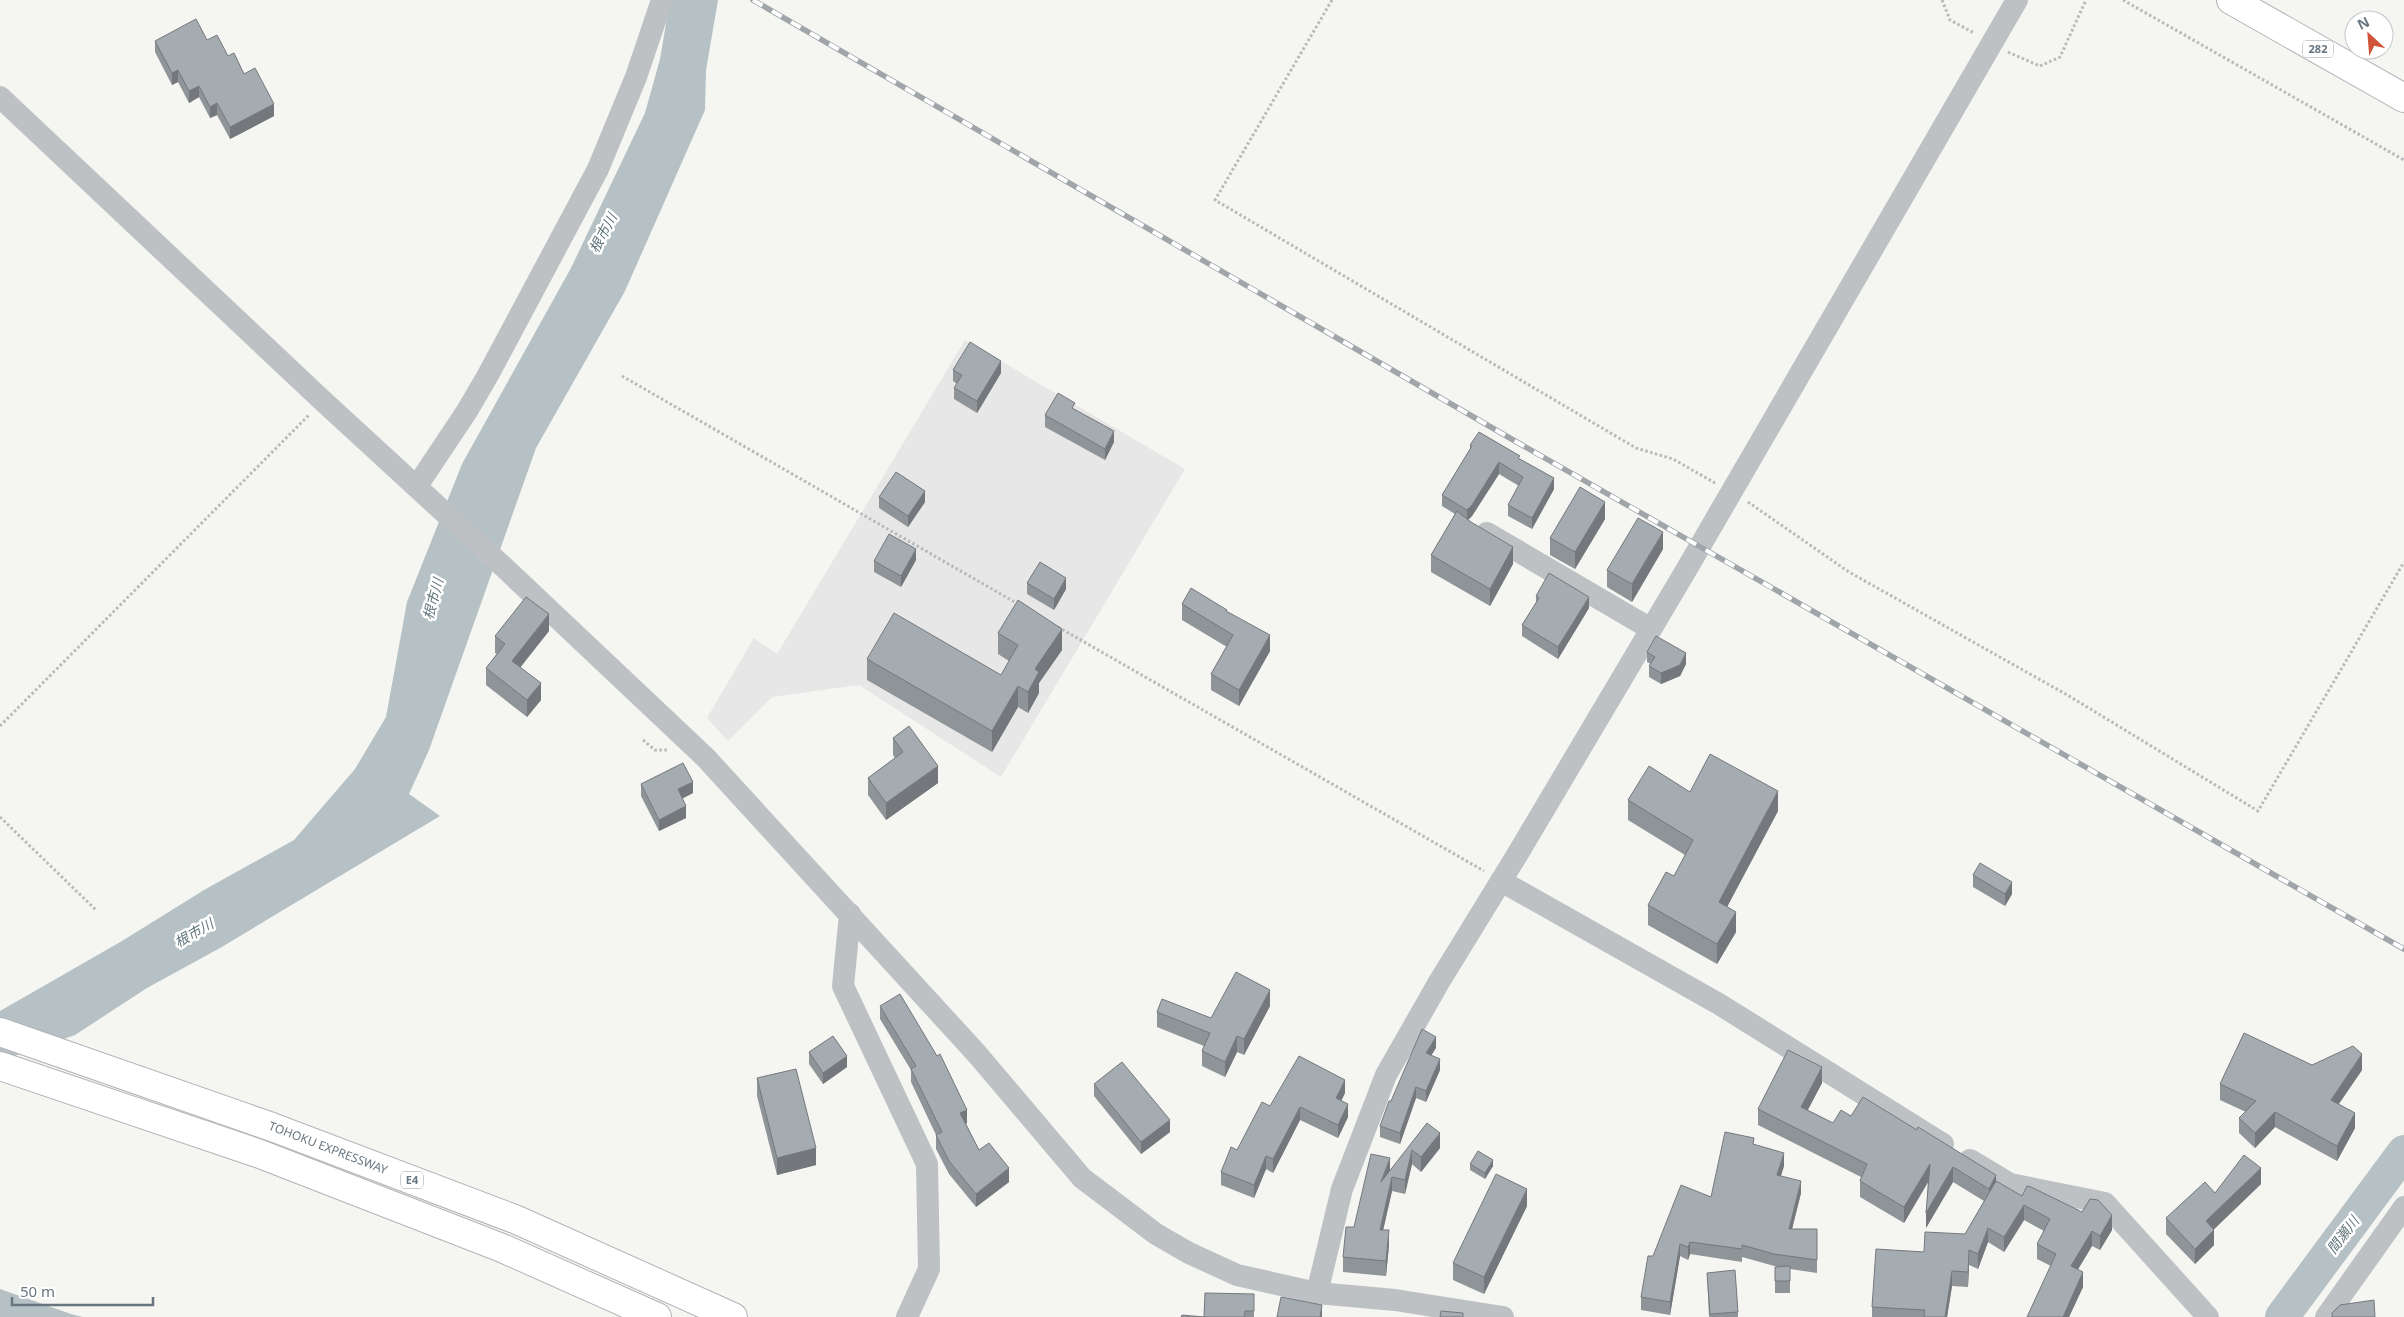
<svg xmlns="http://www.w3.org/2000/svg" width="2404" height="1317" font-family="'Noto Sans','Noto Sans JP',sans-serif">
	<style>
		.built { fill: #e6e7e6 }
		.water { fill: #b5c1c4 }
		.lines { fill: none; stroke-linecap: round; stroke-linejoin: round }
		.river { stroke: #b5c1c4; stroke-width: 34 }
		.highway-casing { stroke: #b1b4b7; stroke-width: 30 }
		.path { stroke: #b7babc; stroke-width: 3; stroke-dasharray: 2.5 2.5; stroke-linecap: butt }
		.minor { stroke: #bdc1c4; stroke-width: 22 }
		.highway { stroke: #fff; stroke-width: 28 }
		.rail-casing { stroke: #9fa5a9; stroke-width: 5.5 }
		.rail { stroke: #fff; stroke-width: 4; stroke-dasharray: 11; stroke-linecap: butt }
		.wall { fill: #8e9498 }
		.shaded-wall { fill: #74787c }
		.building { fill: #a5acb1; stroke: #74787c }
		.labels { text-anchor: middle; stroke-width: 5; stroke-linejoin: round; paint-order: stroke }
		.shield { fill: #fff; stroke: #959fa6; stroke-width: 1 }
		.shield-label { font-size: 11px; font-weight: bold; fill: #687680 }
		.street-label { font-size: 12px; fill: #687680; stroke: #fff }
		.water-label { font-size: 14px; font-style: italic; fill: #63777d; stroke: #fff }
	</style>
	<rect width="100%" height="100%" fill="#f5f5f2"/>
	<!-- built -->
	<polygon class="built" points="965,340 1185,469 1001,777 859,685 772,697 728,741 707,718 754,638 777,654"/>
	<!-- water -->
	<g class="water">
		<polygon points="670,0 718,0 706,70 705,110 625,291 536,448 429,750 409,794 440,816 220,948 147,988 75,1035 0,1061 0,1011 122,941 204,890 294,840 355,769 386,717 407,602 462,464 571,268 645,113 660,59"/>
		<polygon points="0,1289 71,1314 83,1317 0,1317"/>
	</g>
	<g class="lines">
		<!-- river -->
		<polyline class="river" points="2282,1317 2404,1152"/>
		<!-- highway casing -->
		<g class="highway-casing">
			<g id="highway">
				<polyline points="2231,0 2404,98"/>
				<polyline points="0,1032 272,1127 517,1220 733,1317"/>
				<polyline points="0,1066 260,1154 502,1248 657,1317"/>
			</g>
		</g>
		<!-- path -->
		<g class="path">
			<polyline points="1332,0 1215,200 1636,448 1673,459 1715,483"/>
			<polyline points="1942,0 1950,20 1974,33"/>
			<polyline points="2123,0 2404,160"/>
			<polyline points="2008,52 2040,66 2060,57 2086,0"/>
			<polyline points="622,376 1018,604"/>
			<polyline points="1748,502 1849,572 2069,696 2258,811 2404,562"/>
			<polyline points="1058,627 1484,871"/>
			<polyline points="0,726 310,414"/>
			<polyline points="643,740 655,750 668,750"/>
			<polyline points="0,817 96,910"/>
		</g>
		<!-- minor -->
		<g class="minor">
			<polyline points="0,97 323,401 508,571 706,758 977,1054 1082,1178 1156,1234 1189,1253 1237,1275 1317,1293 1395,1300 1503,1317"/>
			<polyline points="417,486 467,411 488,375 598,169 636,77 662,0"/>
			<polyline points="1487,533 1651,629"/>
			<polyline points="1501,881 1719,1004 1943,1144"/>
			<polyline points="850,914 843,986 927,1164 929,1269 907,1317"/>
			<polyline points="1970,1160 2010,1184 2105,1203 2208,1317"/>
			<polyline points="1317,1293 1342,1189 1386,1075 1439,982 1517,855 1685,572 2017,0"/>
			<polyline points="2326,1317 2404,1207"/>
		</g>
		<!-- highway -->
		<use href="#highway" class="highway"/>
		<!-- rail casing -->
		<g class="rail-casing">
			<polyline id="rail" points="753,0 1515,441 2404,949"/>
		</g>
		<!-- rail -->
		<use href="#rail" class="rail"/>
	</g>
	<!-- wall -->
	<g class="wall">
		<polygon points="207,40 228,56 244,74 274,116 230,139 217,115 210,118 199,97 189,103 178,82 172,85 155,52 155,41"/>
		<polygon points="953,370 1001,373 977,413 954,399 954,388 957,384 953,381"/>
		<polygon points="1045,415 1114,442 1105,460 1045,427"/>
		<polygon points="1470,445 1554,489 1532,529 1508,516 1508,505 1519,486 1499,474 1472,516 1468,520 1513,564 1490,606 1431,572 1431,555 1455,514 1442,506 1442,495 1470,449"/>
		<polygon points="879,497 925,502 908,527 879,508"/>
		<polygon points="1605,519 1575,569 1550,555 1550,538"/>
		<polygon points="1663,549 1632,602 1607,587 1607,570"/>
		<polygon points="916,560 901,587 874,572 874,561"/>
		<polygon points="1027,583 1066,589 1054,610 1027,594"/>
		<polygon points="1536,596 1589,608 1558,659 1522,636 1522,625 1536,603"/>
		<polygon points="1182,604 1227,612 1270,651 1239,706 1211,690 1211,674 1227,647 1182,620"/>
		<polygon points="549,631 520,667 541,700 527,717 486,685 486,668 497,654 495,653 495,636"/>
		<polygon points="998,633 1062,650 1039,683 1039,693 1028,713 1018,707 992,752 867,680 867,659 1001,675 1009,661 998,654"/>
		<polygon points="1647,652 1686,664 1680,676 1661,684 1649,677 1649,666 1651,664 1647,662"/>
		<polygon points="893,738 938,783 886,820 868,795 868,778 895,758 893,755"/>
		<polygon points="641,784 693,793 682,798 686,818 659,831 641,796"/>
		<polygon points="1690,792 1778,811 1727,907 1736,932 1717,964 1648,925 1648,905 1674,876 1685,855 1628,820 1628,800"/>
		<polygon points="1973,875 2012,894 2005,906 1973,887"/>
		<polygon points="880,1006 967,1123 966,1124 979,1150 1009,1182 976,1207 949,1174 936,1149 936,1135 911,1082 911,1070 880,1019"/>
		<polygon points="1270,1006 1244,1055 1237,1052 1225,1077 1202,1066 1202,1051 1204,1046 1157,1027 1157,1012 1211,1018"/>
		<polygon points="1436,1048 1431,1055 1440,1070 1426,1102 1416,1098 1400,1144 1380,1137 1380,1126 1391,1101"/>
		<polygon points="809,1052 847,1067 823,1084 809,1064"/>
		<polygon points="2312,1065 2362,1070 2339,1104 2355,1128 2337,1161 2275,1127 2255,1148 2239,1133 2239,1118 2246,1112 2220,1100 2220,1084"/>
		<polygon points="757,1078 816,1165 777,1175 757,1096"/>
		<polygon points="1822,1083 1808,1110 1833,1123 1851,1116 1996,1182 2022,1196 2112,1230 2100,1250 2092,1246 2078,1269 2083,1287 2069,1317 2027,1317 2051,1266 2037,1259 2037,1244 2044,1231 2024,1220 2004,1252 1988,1242 1978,1269 1969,1265 1968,1287 1952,1286 1947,1317 1872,1317 1872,1307 1924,1252 1965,1234 1984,1201 1953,1182 1926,1228 1928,1181 1904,1223 1860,1197 1860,1181 1861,1177 1758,1125 1758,1109"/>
		<polygon points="1094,1084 1170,1132 1141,1154 1094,1096"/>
		<polygon points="1345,1093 1341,1101 1348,1117 1338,1138 1300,1120 1273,1173 1266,1169 1254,1198 1221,1185 1221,1172 1270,1106"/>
		<polygon points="1427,1123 1440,1148 1421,1172 1412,1164 1405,1194 1392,1191 1383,1230 1389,1245 1386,1276 1343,1272 1343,1257 1354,1227"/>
		<polygon points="1754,1145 1784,1166 1781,1176 1801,1193 1792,1229 1817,1229 1817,1273 1790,1269 1790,1293 1775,1293 1775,1267 1778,1267 1742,1257 1742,1262 1690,1254 1688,1260 1680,1256 1670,1315 1641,1310 1641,1297 1653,1256 1711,1197"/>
		<polygon points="1470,1164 1493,1166 1485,1179 1470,1170"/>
		<polygon points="2261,1184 2214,1229 2214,1245 2195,1264 2166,1234 2166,1218 2215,1193"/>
		<polygon points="1527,1206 1484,1294 1453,1280 1453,1263"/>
		<polygon points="1707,1273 1738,1312 1738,1317 1709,1317"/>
		<polygon points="1254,1294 1254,1317 1181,1317 1204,1317"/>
	</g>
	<!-- shaded-wall -->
	<g class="shaded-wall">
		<polygon points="178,70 178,82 172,85 172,73"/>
		<polygon points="199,86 199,97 189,103 189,91"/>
		<polygon points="217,103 217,115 210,118 210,107"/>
		<polygon points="274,104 274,116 230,139 230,127"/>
		<polygon points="1001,361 1001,373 977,413 977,401"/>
		<polygon points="1114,431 1114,442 1105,460 1105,449"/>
		<polygon points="1499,462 1499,474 1472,516 1467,521 1467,510"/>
		<polygon points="1554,478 1554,489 1532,529 1532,518"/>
		<polygon points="925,491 925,502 908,527 908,516"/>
		<polygon points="1605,502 1605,519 1575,569 1575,552"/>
		<polygon points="1663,532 1663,549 1632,602 1632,584"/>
		<polygon points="1513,547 1513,564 1490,606 1490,589"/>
		<polygon points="916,549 916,560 901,587 901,576"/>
		<polygon points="1066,578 1066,589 1054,610 1054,599"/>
		<polygon points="1589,597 1589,608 1558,659 1558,647"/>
		<polygon points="549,614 549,631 512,678 512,661"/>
		<polygon points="1062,629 1062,650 1039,683 1039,693 1028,713 1028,692 1035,669"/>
		<polygon points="1270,635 1270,651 1239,706 1239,690"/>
		<polygon points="1686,653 1686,664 1680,676 1661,684 1661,673"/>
		<polygon points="541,683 541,700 527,717 527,700"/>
		<polygon points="1018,686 1018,707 992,752 992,731"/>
		<polygon points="938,766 938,783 886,820 886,803"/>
		<polygon points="693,782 693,793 678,801 678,789"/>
		<polygon points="1778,791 1778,811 1719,922 1719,902"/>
		<polygon points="686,806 686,818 659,831 659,820"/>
		<polygon points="2012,882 2012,894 2005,906 2005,894"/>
		<polygon points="1736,912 1736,932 1717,964 1717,944"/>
		<polygon points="1270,990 1270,1006 1244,1055 1244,1039"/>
		<polygon points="1237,1036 1237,1052 1225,1077 1225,1062"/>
		<polygon points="1436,1037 1436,1048 1426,1064 1426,1053"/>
		<polygon points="2362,1054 2362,1070 2331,1115 2331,1100"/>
		<polygon points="847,1056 847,1067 823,1084 823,1073"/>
		<polygon points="1440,1059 1440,1070 1426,1102 1426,1091"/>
		<polygon points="1822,1067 1822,1083 1801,1122 1801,1107"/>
		<polygon points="1345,1080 1345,1093 1336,1111 1336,1098"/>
		<polygon points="1416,1087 1416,1098 1400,1144 1400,1133"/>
		<polygon points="1348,1104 1348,1117 1338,1138 1338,1125"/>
		<polygon points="1300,1107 1300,1120 1273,1173 1273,1159"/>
		<polygon points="967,1110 967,1123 960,1126 960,1113"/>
		<polygon points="2275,1112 2275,1127 2255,1148 2255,1133"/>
		<polygon points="2355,1113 2355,1128 2337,1161 2337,1146"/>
		<polygon points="1170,1120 1170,1132 1141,1154 1141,1142"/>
		<polygon points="1440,1133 1440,1148 1421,1172 1421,1157"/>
		<polygon points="816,1148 816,1165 777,1175 777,1158"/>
		<polygon points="1412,1150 1412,1164 1405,1194 1405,1180"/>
		<polygon points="1784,1153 1784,1166 1777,1187 1777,1175"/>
		<polygon points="1266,1156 1266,1169 1254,1198 1254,1185"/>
		<polygon points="1390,1158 1390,1173 1381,1182"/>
		<polygon points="1493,1160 1493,1166 1485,1179 1485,1173"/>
		<polygon points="1930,1164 1930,1179 1904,1223 1904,1207"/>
		<polygon points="1953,1167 1953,1182 1926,1228 1926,1213"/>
		<polygon points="1009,1168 1009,1182 976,1207 976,1194"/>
		<polygon points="2261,1168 2261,1184 2206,1237 2206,1221"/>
		<polygon points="1996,1175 1996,1191 1989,1204 1989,1189"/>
		<polygon points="1392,1177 1392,1191 1380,1244 1380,1230"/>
		<polygon points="1801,1181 1801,1193 1789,1241 1789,1229"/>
		<polygon points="1527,1189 1527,1206 1484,1294 1484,1277"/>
		<polygon points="2024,1205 2024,1220 2004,1252 2004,1237"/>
		<polygon points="2112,1215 2112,1230 2100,1250 2100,1236"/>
		<polygon points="1988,1228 1988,1242 1978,1269 1978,1254"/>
		<polygon points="1389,1230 1389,1245 1386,1276 1386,1261"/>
		<polygon points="2214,1230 2214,1245 2195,1264 2195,1249"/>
		<polygon points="2092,1231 2092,1246 2071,1281 2071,1266"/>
		<polygon points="1690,1242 1690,1254 1688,1260 1688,1247"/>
		<polygon points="1680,1244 1680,1256 1670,1315 1670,1302"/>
		<polygon points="1969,1250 1969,1265 1968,1287 1968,1272"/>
		<polygon points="1952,1271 1952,1286 1947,1317 1945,1317"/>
		<polygon points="2083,1272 2083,1287 2069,1317 2063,1317"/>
		<polygon points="1322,1305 1322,1317 1320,1317"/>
	</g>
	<!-- building -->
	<g class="building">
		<polygon points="196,19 207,40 217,35 228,56 234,53 244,74 255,68 274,104 230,127 217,103 210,107 199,86 189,91 178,70 172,73 155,41"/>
		<polygon points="970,342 1001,361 977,401 954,388 962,375 953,370"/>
		<polygon points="1058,393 1075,403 1072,408 1114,431 1105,449 1045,415"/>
		<polygon points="1479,432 1520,456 1518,458 1554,478 1532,518 1508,505 1523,477 1499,462 1472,505 1467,510 1442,495 1472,446 1470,445"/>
		<polygon points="896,472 925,491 908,516 879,497"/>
		<polygon points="1580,487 1605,502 1575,552 1550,538"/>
		<polygon points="1457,511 1471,522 1513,547 1490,589 1431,555"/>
		<polygon points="1638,518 1663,532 1632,584 1607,570"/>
		<polygon points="889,534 916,549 901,576 874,561"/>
		<polygon points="1040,562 1066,578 1054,599 1027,583"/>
		<polygon points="1549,573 1589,597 1558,647 1522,625 1539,598 1536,596"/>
		<polygon points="1191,588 1227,610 1226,611 1270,635 1239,690 1211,674 1233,635 1182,604"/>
		<polygon points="526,597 549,614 512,661 541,683 527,700 486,668 505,644 495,636"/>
		<polygon points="1018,600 1062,629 1035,669 1039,672 1028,692 1018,686 992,731 867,659 894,613 1001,675 1018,645 998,633"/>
		<polygon points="1656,636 1686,653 1680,665 1661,673 1649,666 1655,657 1647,652"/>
		<polygon points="909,726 938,766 886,803 868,778 903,752 893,738"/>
		<polygon points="1710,754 1778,791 1719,902 1736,912 1717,944 1648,905 1666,872 1674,876 1693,840 1628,800 1649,766 1690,792"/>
		<polygon points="683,763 693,782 678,789 686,806 659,820 641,784"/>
		<polygon points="1980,863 2012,882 2005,894 1973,875"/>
		<polygon points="1236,972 1270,990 1244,1039 1237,1036 1225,1062 1202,1051 1210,1033 1157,1012 1162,999 1211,1018"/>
		<polygon points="900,994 937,1056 940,1054 967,1110 960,1113 979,1150 989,1143 1009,1168 976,1194 949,1161 936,1135 942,1132 911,1069 916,1066 880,1006"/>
		<polygon points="1422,1029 1436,1037 1426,1053 1440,1059 1426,1091 1416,1087 1400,1133 1380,1126 1389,1101 1391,1101"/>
		<polygon points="2244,1033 2312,1065 2353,1046 2362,1054 2331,1100 2355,1113 2337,1146 2275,1112 2255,1133 2239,1118 2256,1101 2220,1084"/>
		<polygon points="833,1036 847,1056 823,1073 809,1052"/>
		<polygon points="1788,1050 1822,1067 1801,1107 1833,1123 1841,1110 1851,1116 1863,1097 1917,1130 1918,1127 1996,1175 1989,1189 1953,1167 1926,1213 1930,1164 1904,1207 1860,1181 1867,1164 1758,1109"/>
		<polygon points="1299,1056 1345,1080 1336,1098 1348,1104 1338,1125 1300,1107 1273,1159 1266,1156 1254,1185 1221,1172 1231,1147 1237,1150 1262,1102 1270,1106"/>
		<polygon points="1122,1062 1170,1120 1141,1142 1094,1084"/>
		<polygon points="796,1069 816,1148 777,1158 757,1078"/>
		<polygon points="1427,1123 1440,1133 1421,1157 1412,1150 1405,1180 1392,1177 1380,1230 1389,1230 1386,1261 1343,1257 1346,1227 1354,1227 1371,1154 1390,1158 1381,1182"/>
		<polygon points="1725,1132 1754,1138 1753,1144 1784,1153 1777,1175 1801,1181 1789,1229 1817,1229 1817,1260 1774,1254 1742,1245 1742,1249 1690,1242 1688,1247 1680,1244 1670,1302 1641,1297 1648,1256 1653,1256 1681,1185 1711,1197"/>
		<polygon points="1478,1151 1493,1160 1485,1173 1470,1164"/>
		<polygon points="2244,1155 2261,1168 2206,1221 2214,1230 2195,1249 2166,1218 2205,1182 2215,1193"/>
		<polygon points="1496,1174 1527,1189 1484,1277 1453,1263"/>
		<polygon points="1996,1181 2022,1196 2027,1186 2031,1187 2082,1212 2090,1199 2098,1200 2112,1215 2100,1236 2092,1231 2071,1266 2083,1272 2063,1317 2027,1317 2056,1254 2037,1244 2050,1219 2024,1205 2004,1237 1988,1228 1978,1254 1969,1250 1968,1272 1952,1271 1945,1317 1924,1317 1925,1310 1872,1307 1876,1249 1924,1252 1925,1232 1965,1234"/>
		<polygon points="1790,1266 1790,1281 1775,1281 1775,1267"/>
		<polygon points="1735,1270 1738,1312 1710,1314 1707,1273"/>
		<polygon points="1205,1293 1254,1294 1254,1311 1245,1311 1244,1317 1181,1317 1182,1315 1204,1317"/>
		<polygon points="1281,1297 1322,1305 1320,1317 1277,1317"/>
		<polygon points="2374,1300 2375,1317 2332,1317 2332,1313 2340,1305"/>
		<polygon points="1441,1311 1463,1313 1463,1317 1440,1317"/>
	</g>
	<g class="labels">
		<!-- shield labels -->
		<g class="shield">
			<rect x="2303" y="40.5" width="30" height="17" rx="4"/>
			<rect x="401" y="1171.5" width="22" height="17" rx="4"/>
		</g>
		<g class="shield-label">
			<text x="2318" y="53">282</text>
			<text x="412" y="1184">E4</text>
		</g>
		<!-- street labels -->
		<g class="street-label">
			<text transform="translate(328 1148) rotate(21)" y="4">TOHOKU EXPRESSWAY</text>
		</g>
		<!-- water labels -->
		<g class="water-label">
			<text transform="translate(603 233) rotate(-62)" y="5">根市川</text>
			<text transform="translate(433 599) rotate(-75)" y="5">根市川</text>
			<text transform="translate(194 933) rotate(-30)" y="5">根市川</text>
			<text transform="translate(2343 1235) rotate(-53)" y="5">間瀬川</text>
		</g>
	</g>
	<!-- north arrow -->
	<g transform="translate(2369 35) rotate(334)"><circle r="24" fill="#ffffff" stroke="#c3c8cc"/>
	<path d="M0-4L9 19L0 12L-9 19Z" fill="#d05538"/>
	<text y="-8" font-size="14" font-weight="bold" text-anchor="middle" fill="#687680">N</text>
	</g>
	<!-- scale -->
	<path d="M12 1297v8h141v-8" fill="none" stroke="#687680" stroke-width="2.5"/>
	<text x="20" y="1297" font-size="15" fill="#687680" stroke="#ffffff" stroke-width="4" paint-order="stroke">50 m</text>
</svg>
